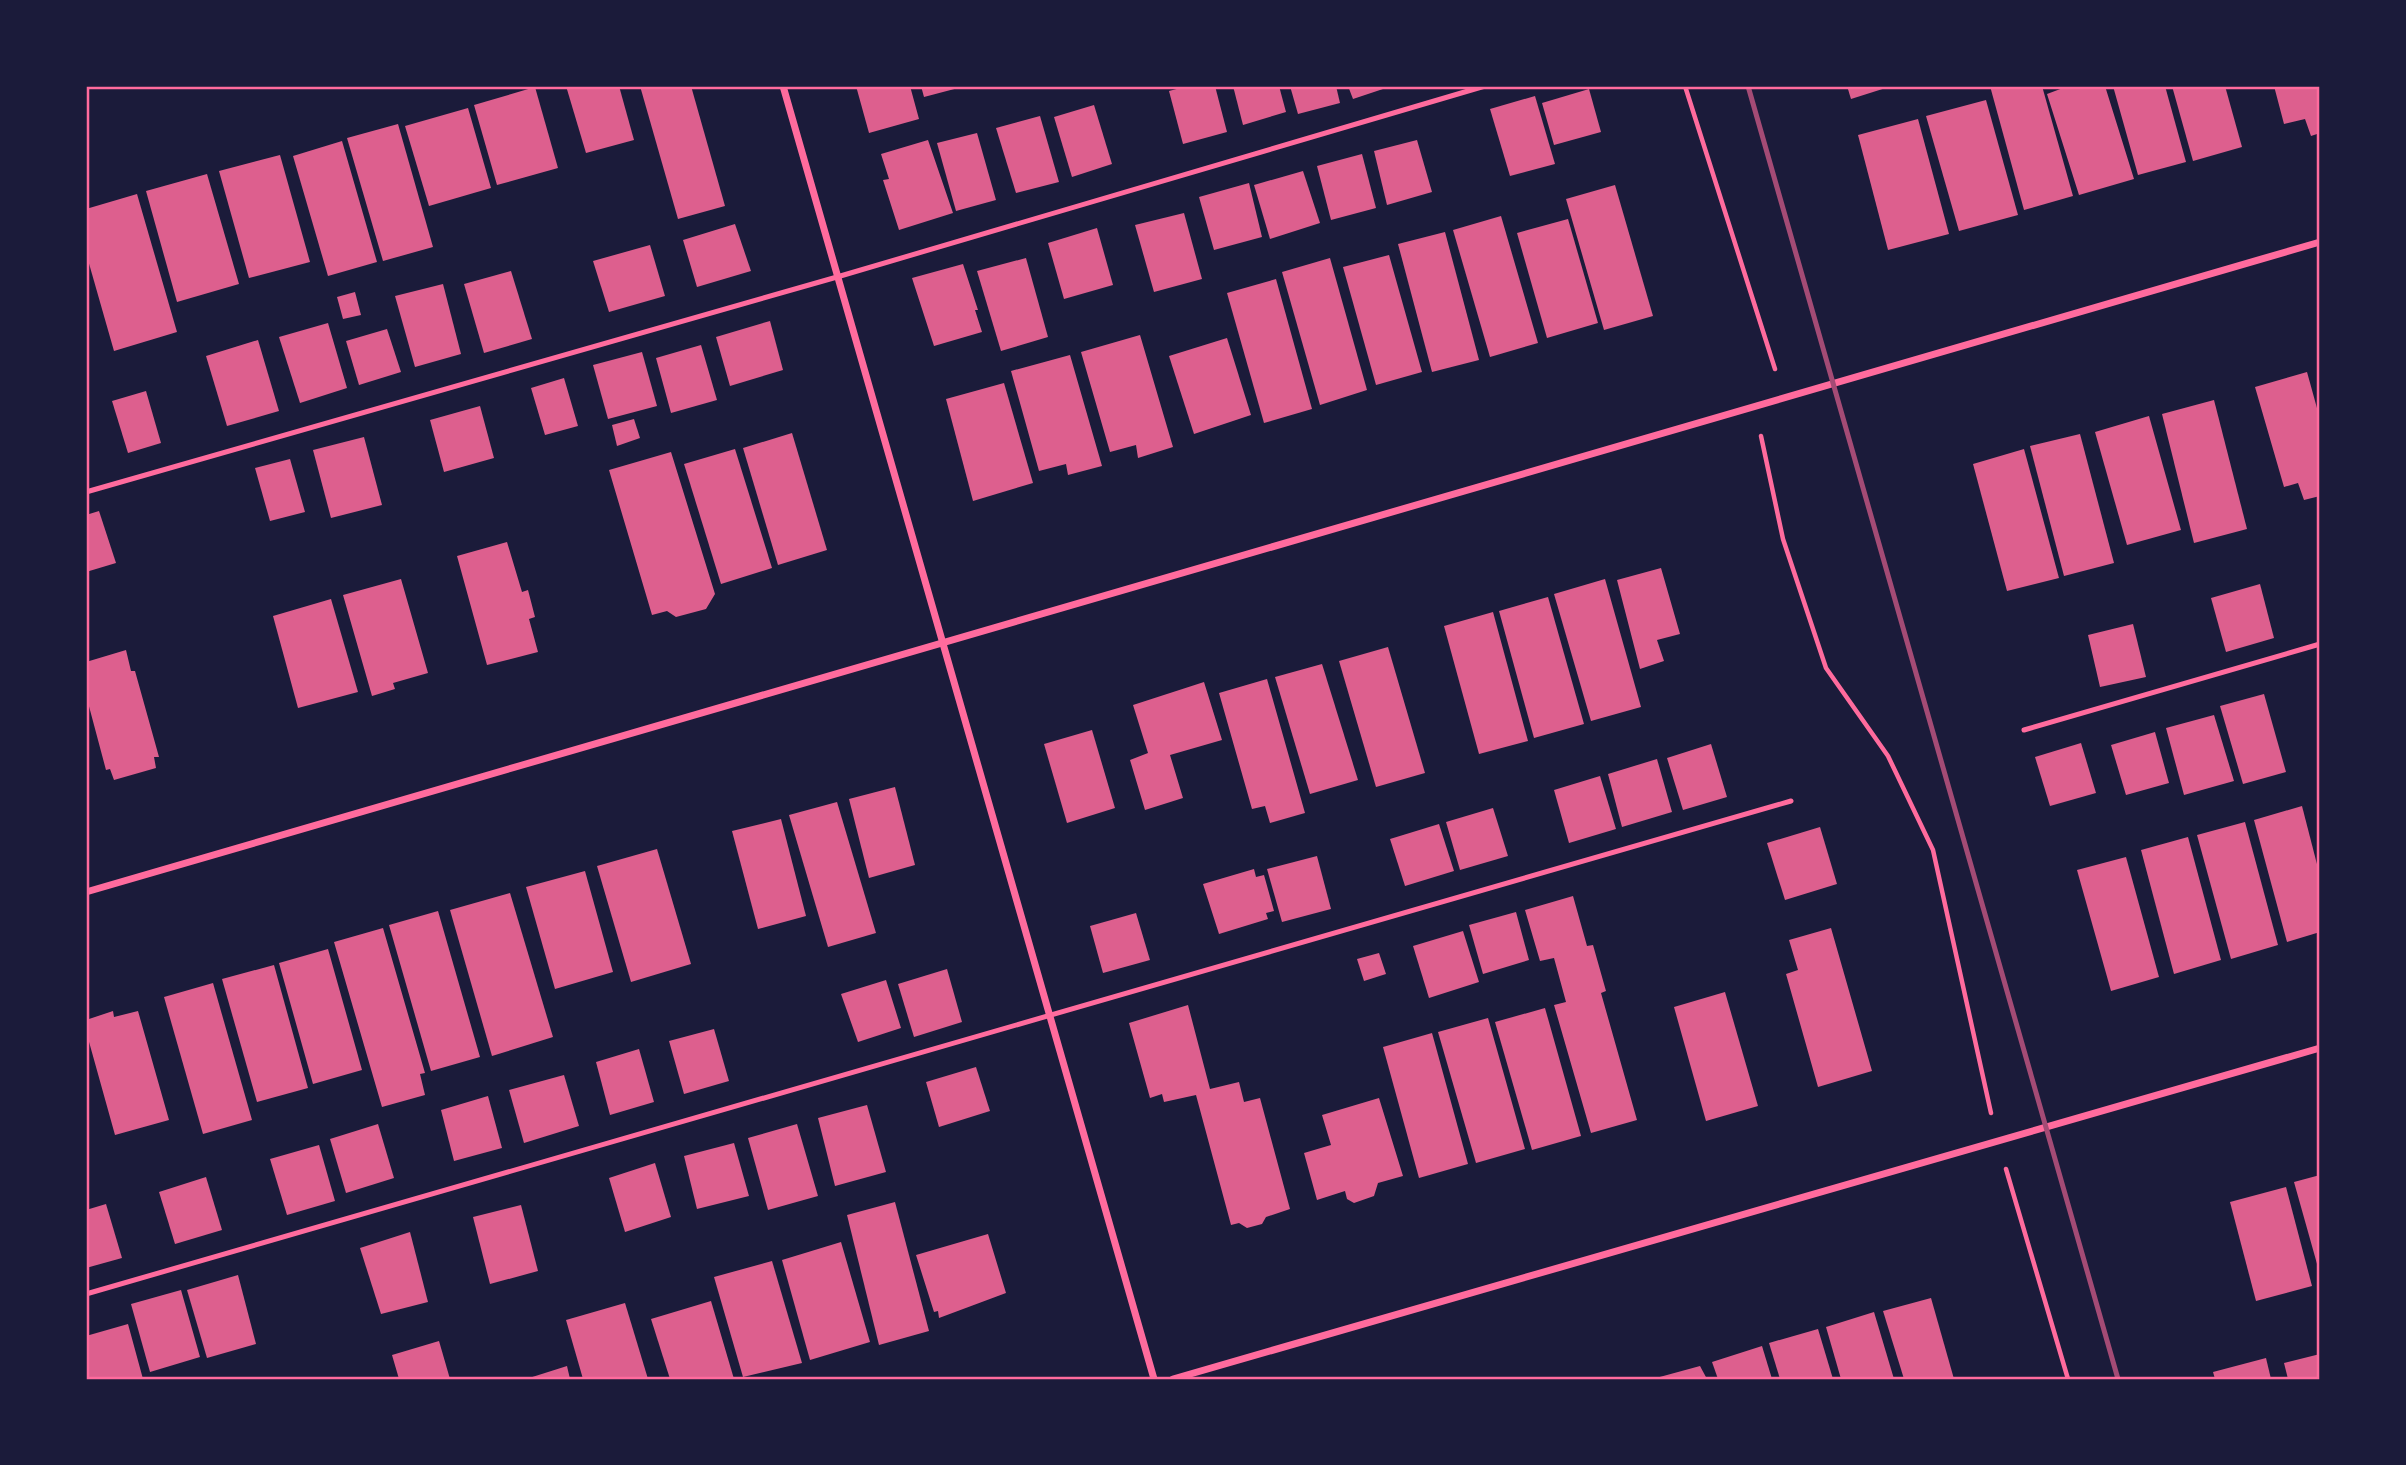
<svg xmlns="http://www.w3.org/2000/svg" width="2406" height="1465" font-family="'Source Serif 4',serif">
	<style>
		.building { fill: #dd5f8e }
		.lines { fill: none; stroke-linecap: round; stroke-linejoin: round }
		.path { stroke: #ff6b9d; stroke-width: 4.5 }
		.service { stroke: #ff6b9d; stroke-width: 5 }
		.minor { stroke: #ff6b9d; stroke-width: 7 }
		.rail { stroke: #a44b75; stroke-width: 5 }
		.neatline { fill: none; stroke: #ff6b9d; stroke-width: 2.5 }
	</style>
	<rect width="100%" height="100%" fill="#1b1b3a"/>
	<!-- building -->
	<g class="building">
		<polygon points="566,86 619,86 634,140 586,153"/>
		<polygon points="640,86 691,86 725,206 678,219"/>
		<polygon points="856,86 910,86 919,119 869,133"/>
		<polygon points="921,86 962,86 962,87 924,97"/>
		<polygon points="1188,86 1215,86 1227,132 1183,144 1169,91"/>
		<polygon points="1233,86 1279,86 1286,112 1243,125"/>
		<polygon points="1290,86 1336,86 1340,103 1298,114"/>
		<polygon points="1348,86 1392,86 1353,99"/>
		<polygon points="1847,86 1892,86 1851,99"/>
		<polygon points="1990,86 2042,86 2073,196 2024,210"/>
		<polygon points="2063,86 2105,86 2134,179 2079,195 2047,94 2063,88"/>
		<polygon points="2113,86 2165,86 2186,162 2138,175"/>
		<polygon points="2172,86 2225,86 2242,147 2193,161"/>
		<polygon points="2274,86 2320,86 2320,133 2311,136 2305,119 2284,124"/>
		<polygon points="535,87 558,168 497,185 474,105"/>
		<polygon points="1589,89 1601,132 1554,145 1542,103"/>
		<polygon points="1535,96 1555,164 1510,176 1490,109"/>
		<polygon points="1986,100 2018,215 1959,231 1926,116"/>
		<polygon points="1094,105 1112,164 1072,177 1054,117"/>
		<polygon points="468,108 491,188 429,206 405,126"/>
		<polygon points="1040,116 1059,182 1016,193 996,128"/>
		<polygon points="1918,119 1949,234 1888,250 1858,135"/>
		<polygon points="398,124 433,247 383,261 347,138"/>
		<polygon points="977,133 996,200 956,211 937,143"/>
		<polygon points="928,140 953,213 899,230 883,180 889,179 881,154"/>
		<polygon points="1417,140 1432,192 1387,205 1374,151"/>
		<polygon points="342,141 377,262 328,276 293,156"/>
		<polygon points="1362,154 1376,208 1331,220 1317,166"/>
		<polygon points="280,155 310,262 249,278 219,171"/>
		<polygon points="1303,171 1320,223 1270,239 1254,185"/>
		<polygon points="207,174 239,284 177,302 146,191"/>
		<polygon points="1249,183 1262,237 1214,250 1199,197"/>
		<polygon points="1615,185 1653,316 1604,330 1566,199"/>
		<polygon points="137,194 177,332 114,351 86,253 86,209"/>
		<polygon points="1184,213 1202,279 1154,292 1135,225"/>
		<polygon points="1501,216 1538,343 1490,357 1453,230"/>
		<polygon points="1568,219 1598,323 1547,338 1517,233"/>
		<polygon points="735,224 751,271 697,287 683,240"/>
		<polygon points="1097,228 1113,285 1064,299 1048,243"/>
		<polygon points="1445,232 1479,360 1432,372 1398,244"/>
		<polygon points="650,245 665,296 609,312 593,261"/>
		<polygon points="1389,255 1422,372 1376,385 1343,267"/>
		<polygon points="1026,258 1048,337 1001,351 977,271"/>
		<polygon points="1330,258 1367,390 1320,405 1282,272"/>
		<polygon points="963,264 978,310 975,310 982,332 934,346 912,278"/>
		<polygon points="511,271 532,339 484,353 464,284"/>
		<polygon points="1276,279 1312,409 1264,423 1227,293"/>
		<polygon points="443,284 461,354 415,367 395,296"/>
		<polygon points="355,292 361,315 343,319 337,297"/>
		<polygon points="770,321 783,370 730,386 716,337"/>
		<polygon points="328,323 347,388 300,403 279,337"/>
		<polygon points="387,329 401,372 359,385 346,341"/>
		<polygon points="1140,335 1173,447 1138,458 1136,445 1110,452 1081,352"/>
		<polygon points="1227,338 1251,415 1194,434 1169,356"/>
		<polygon points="258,340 279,411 227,426 206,356"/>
		<polygon points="701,345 717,400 671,413 656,358"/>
		<polygon points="642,352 657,406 608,419 593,365"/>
		<polygon points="1070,355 1102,466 1068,475 1066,464 1039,471 1011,371"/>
		<polygon points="2307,372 2320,419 2320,496 2304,500 2298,483 2284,487 2255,387"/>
		<polygon points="564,378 578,426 545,435 531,388"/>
		<polygon points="1004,383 1033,483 973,501 946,399"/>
		<polygon points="146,391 161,443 128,453 112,401"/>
		<polygon points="2214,400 2247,529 2194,543 2162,414"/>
		<polygon points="480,406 494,458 444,472 430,420"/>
		<polygon points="2149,416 2181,530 2127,545 2095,432"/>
		<polygon points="634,419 640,438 617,446 612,425"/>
		<polygon points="792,433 827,550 778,565 743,448"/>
		<polygon points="2080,434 2114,563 2064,576 2030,446"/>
		<polygon points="364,437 382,505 331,518 313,450"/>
		<polygon points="735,449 772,568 721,584 684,464"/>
		<polygon points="2024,449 2059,578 2007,591 1973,464"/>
		<polygon points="671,452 715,594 706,609 676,617 667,611 652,615 609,470"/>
		<polygon points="290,459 305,512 270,521 255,468"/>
		<polygon points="99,511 116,563 86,572 86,515"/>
		<polygon points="507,542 522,592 528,590 535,617 529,619 538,652 487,665 457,556"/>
		<polygon points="1661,568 1680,634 1657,640 1664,661 1640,669 1617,580"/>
		<polygon points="401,579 428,673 393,683 395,689 372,696 343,595"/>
		<polygon points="1605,579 1641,707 1591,721 1554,594"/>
		<polygon points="2260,584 2274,638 2226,652 2211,598"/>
		<polygon points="1548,597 1584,724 1534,738 1499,611"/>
		<polygon points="331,599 358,692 298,708 273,616"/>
		<polygon points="1493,612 1528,741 1479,754 1444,626"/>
		<polygon points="2133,624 2146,677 2100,687 2088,635"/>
		<polygon points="1388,647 1425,773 1376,787 1339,661"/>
		<polygon points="126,650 131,671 135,671 159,757 154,757 156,768 114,780 110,769 106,770 86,695 86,662"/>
		<polygon points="1322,664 1358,780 1310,794 1275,677"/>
		<polygon points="1267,679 1305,813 1270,823 1265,806 1252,809 1219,693"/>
		<polygon points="1204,682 1222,740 1170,755 1183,798 1145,810 1130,760 1148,753 1133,705"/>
		<polygon points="2264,694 2286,772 2243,784 2220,706"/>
		<polygon points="2214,715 2234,781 2184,795 2166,728"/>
		<polygon points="1092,730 1115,808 1067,823 1044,744"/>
		<polygon points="2155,732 2169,783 2126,795 2111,745"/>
		<polygon points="2081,743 2096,793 2050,806 2035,757"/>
		<polygon points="1711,744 1727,797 1683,810 1667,758"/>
		<polygon points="1657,759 1672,812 1622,827 1608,774"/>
		<polygon points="1600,776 1616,829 1569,843 1554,790"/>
		<polygon points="895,787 915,865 869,878 849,799"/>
		<polygon points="837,802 876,933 828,947 789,815"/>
		<polygon points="2302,806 2320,876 2320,932 2287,942 2254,820"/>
		<polygon points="1493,808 1508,856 1460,870 1446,822"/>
		<polygon points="781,819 806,916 758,929 732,831"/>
		<polygon points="2245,822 2278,945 2231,959 2197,835"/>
		<polygon points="1439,824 1454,871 1405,886 1390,839"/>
		<polygon points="1820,827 1837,884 1785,900 1767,843"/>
		<polygon points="2188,837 2221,960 2174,974 2141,850"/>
		<polygon points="657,849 691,964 631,982 597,866"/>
		<polygon points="1317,856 1331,909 1282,922 1267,869"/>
		<polygon points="2126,857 2159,977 2111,991 2077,870"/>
		<polygon points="1254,869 1256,877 1264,875 1274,911 1266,913 1268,919 1219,934 1203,884"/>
		<polygon points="585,871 613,972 555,989 526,887"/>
		<polygon points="510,893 553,1037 492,1056 450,910"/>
		<polygon points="1573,896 1587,946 1593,945 1606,991 1601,993 1637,1120 1591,1133 1554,1005 1566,1002 1554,958 1540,961 1525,910"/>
		<polygon points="438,911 480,1057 431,1071 389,925"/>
		<polygon points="1516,912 1529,960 1483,974 1469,925"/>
		<polygon points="1136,913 1150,960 1103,973 1090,926"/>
		<polygon points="383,928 425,1073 420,1074 425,1095 382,1107 334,942"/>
		<polygon points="1831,928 1872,1071 1818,1087 1786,974 1798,970 1789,940"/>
		<polygon points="1463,931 1479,982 1429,998 1413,946"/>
		<polygon points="328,949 362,1070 313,1084 279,963"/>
		<polygon points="1379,953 1386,974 1364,981 1357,959"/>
		<polygon points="274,965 308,1088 257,1102 222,979"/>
		<polygon points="947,969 962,1022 914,1037 898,984"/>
		<polygon points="886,980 901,1028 858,1042 841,994"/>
		<polygon points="213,983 252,1120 203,1134 164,997"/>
		<polygon points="1725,992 1758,1106 1706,1121 1674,1007"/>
		<polygon points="1188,1005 1210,1089 1239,1082 1244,1102 1260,1098 1290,1209 1266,1217 1262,1224 1247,1228 1239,1223 1231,1225 1196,1095 1164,1102 1162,1094 1150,1098 1129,1023"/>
		<polygon points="1545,1008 1581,1136 1532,1150 1495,1022"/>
		<polygon points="113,1011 114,1017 138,1011 169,1120 115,1135 86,1031 86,1020"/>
		<polygon points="1488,1018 1525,1149 1476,1163 1438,1032"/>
		<polygon points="714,1029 729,1081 684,1094 669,1041"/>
		<polygon points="1432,1033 1468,1164 1419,1178 1383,1047"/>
		<polygon points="639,1049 654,1102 610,1115 596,1062"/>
		<polygon points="976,1067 990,1111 939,1127 926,1082"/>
		<polygon points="564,1075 579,1126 524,1143 509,1090"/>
		<polygon points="488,1096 502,1148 454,1161 441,1110"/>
		<polygon points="1379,1098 1403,1176 1378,1183 1374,1196 1354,1203 1347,1199 1345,1191 1317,1200 1304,1153 1331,1145 1322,1115"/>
		<polygon points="867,1105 886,1172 835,1186 818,1118"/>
		<polygon points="378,1124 394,1178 346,1193 330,1139"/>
		<polygon points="797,1124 818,1196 768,1210 748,1138"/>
		<polygon points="734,1143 749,1196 697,1209 684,1156"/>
		<polygon points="319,1145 335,1201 287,1215 270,1159"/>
		<polygon points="655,1163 671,1217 625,1232 609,1178"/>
		<polygon points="2320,1175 2320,1270 2319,1271 2294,1182"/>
		<polygon points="206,1177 222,1230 175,1244 159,1192"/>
		<polygon points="2286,1187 2312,1286 2256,1301 2230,1202"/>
		<polygon points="895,1202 929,1331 879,1345 847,1215"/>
		<polygon points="106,1204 122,1258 86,1268 86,1210"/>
		<polygon points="521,1205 538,1271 490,1284 473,1217"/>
		<polygon points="410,1232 428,1302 381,1314 360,1248"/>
		<polygon points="988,1234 1006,1293 939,1318 938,1311 934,1312 916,1255"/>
		<polygon points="841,1242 870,1342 810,1360 782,1260"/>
		<polygon points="772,1261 802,1363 743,1377 714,1277"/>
		<polygon points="238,1275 256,1344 207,1358 187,1290"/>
		<polygon points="181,1290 200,1357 150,1372 131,1304"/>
		<polygon points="1931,1298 1954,1379 1904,1379 1883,1311"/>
		<polygon points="711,1301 734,1379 670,1379 651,1319"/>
		<polygon points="625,1303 648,1379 583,1379 566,1320"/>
		<polygon points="1874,1312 1894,1379 1841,1379 1826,1327"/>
		<polygon points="128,1324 143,1379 87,1379 86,1336"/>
		<polygon points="1818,1329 1833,1379 1780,1379 1769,1343"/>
		<polygon points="439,1341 450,1379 399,1379 392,1355"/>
		<polygon points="1762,1346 1772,1379 1718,1379 1712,1362"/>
		<polygon points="2320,1354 2320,1379 2288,1379 2284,1363"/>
		<polygon points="2266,1358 2271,1379 2215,1379 2213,1372"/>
		<polygon points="567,1366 570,1379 526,1379"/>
		<polygon points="1700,1366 1707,1379 1657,1379 1656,1378"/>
	</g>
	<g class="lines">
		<!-- path -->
		<g class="path">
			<polyline points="1685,86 1775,369"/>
			<polyline points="1761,436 1783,539 1826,668 1888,756 1933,850 1991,1113"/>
			<polyline points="2006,1169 2068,1379"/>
		</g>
		<!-- service -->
		<g class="service">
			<polyline points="86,492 837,277 1485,86"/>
			<polyline points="2024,730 2320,644"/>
			<polyline points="86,1294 1791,801"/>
		</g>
		<!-- minor -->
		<g class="minor">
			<polyline points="783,86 1154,1379"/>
			<polyline points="86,892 2320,242"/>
			<polyline points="1173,1379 2320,1048"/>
		</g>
		<!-- rail -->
		<polyline class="rail" points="1748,86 2118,1379"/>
	</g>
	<!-- border -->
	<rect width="2406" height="1465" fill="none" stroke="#1b1b3a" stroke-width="175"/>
	<rect x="88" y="88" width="2230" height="1290" class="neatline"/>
</svg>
